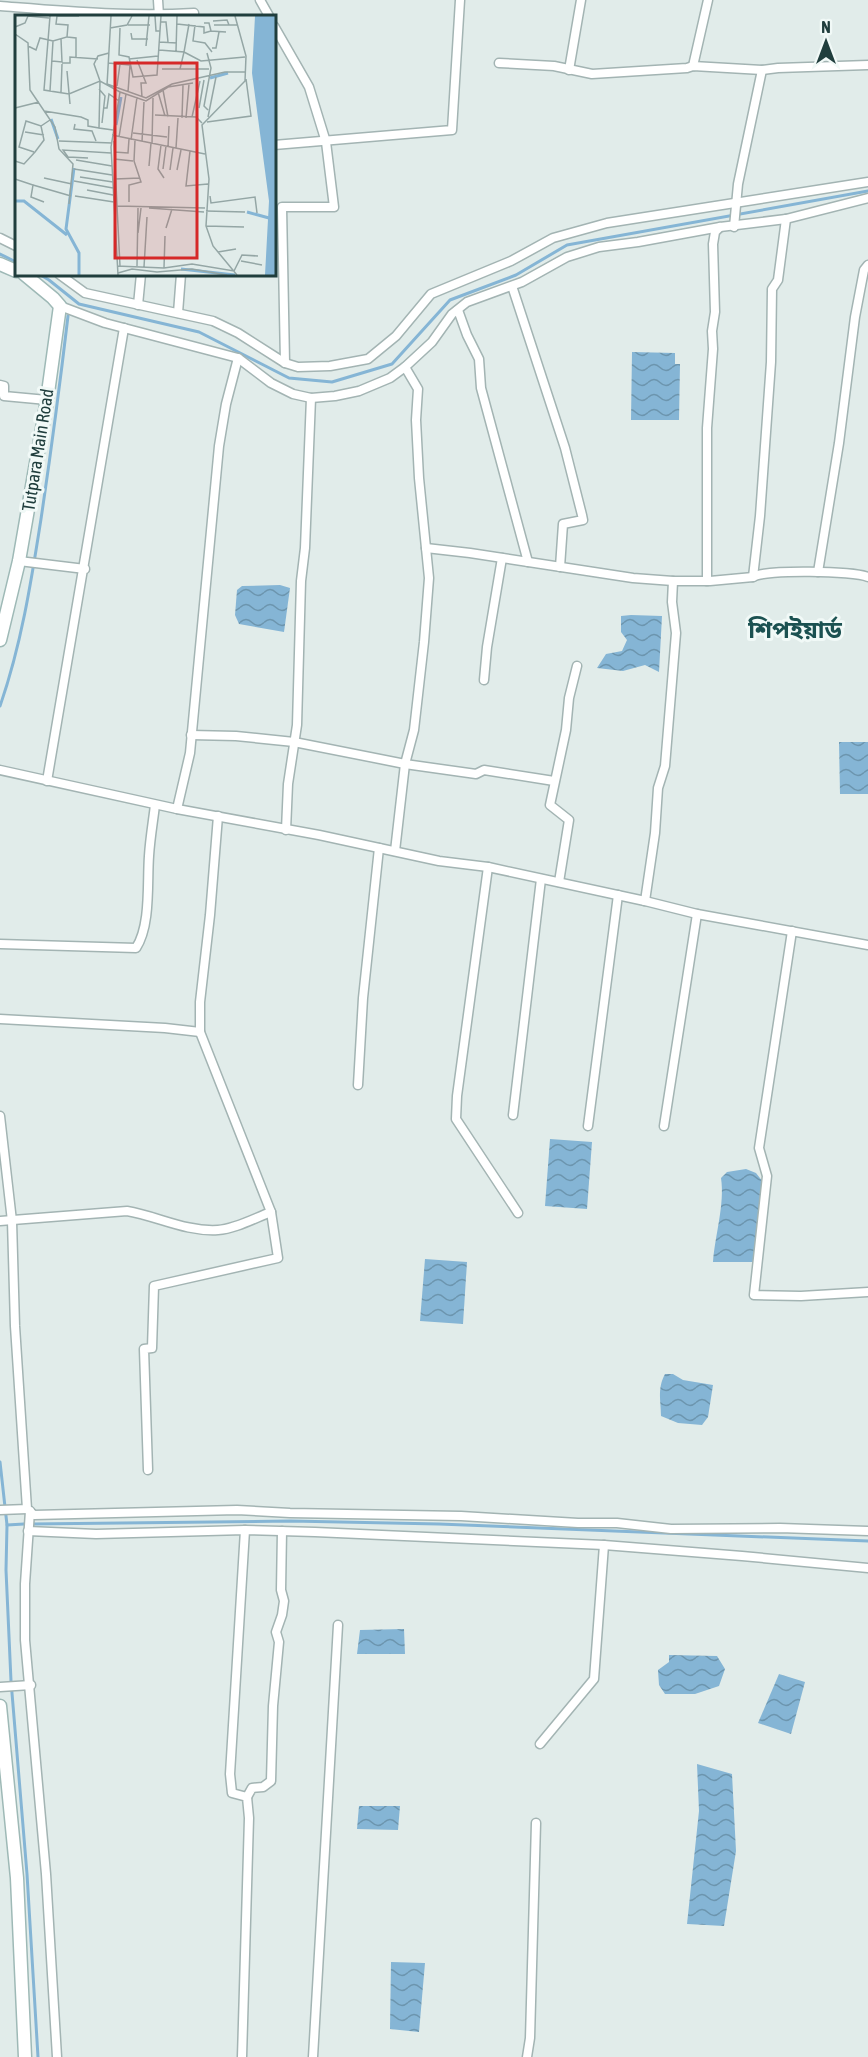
<svg xmlns="http://www.w3.org/2000/svg" width="868" height="2057" font-family="'Asap Condensed','Noto Sans Bengali',sans-serif">
	<style>
		.water { fill: url(#water-waves) }
		.lines { fill: none; stroke-linecap: round; stroke-linejoin: round }
		.stream { stroke: #85b5d5; stroke-width: 3 }
		.street-casing { stroke: #a3b4b3; stroke-width: 11 }
		.secondary-casing { stroke: #9eb9b6; stroke-width: 15 }
		.street { stroke: #fff; stroke-width: 8 }
		.secondary { stroke: #fff; stroke-width: 12 }
		.labels { text-anchor: middle; stroke-width: 6; stroke-linejoin: round; paint-order: stroke }
		.street-label { font-size: 18px; fill: #203e3d; stroke: #f1f9f7 }
		.district-label { font-size: 24px; font-weight: bold; fill: #1b5151; stroke: #f1f9f7 }
		.inset-river { fill: none; stroke: #85b5d5; stroke-width: 3 }
		.inset-road { fill: none; stroke: #94a6a5; stroke-width: 1.5 }
		.view { fill: #d62828; fill-opacity: 0.15; stroke: #d62828; stroke-width: 3 }
		.inset-edge { fill: none; stroke: #203e3d; stroke-width: 3 }
	</style>
	<defs>
		<pattern id="water-waves" width="16" height="10" patternUnits="userSpaceOnUse" patternTransform="scale(1.5)"><rect width="16" height="10" fill="#85b5d5"/><path d="M0 5q4-4 8 0t8 0" fill="none" stroke="#6c95ae"/></pattern>
	</defs>
	<rect width="100%" height="100%" fill="#e1ecea"/>
	<!-- water -->
	<g class="water">
		<polygon points="632,352 675,353 675,364 680,364 679,420 631,420"/>
		<polygon points="280,585 290,588 284,632 239,624 235,615 237,590 242,586"/>
		<polygon points="631,615 662,616 659,672 645,665 623,671 597,668 606,654 622,651 627,640 621,632 621,616"/>
		<polygon points="839,742 868,742 868,794 840,794"/>
		<polygon points="550,1139 592,1142 587,1209 545,1206"/>
		<path d="M746 1169 756 1173 763 1182 754 1262H713C715 1235 725 1204 721 1178L727 1172Z"/>
		<polygon points="425,1259 467,1262 463,1324 420,1321"/>
		<path d="M665 1374H673L683 1380 713 1385 708 1417 702 1425 678 1423 661 1416C661 1400 657 1389 665 1374Z"/>
		<polygon points="404,1629 405,1654 357,1654 360,1630"/>
		<polygon points="669,1655 717,1656 725,1669 719,1686 695,1694 665,1694 659,1685 658,1670 669,1662"/>
		<polygon points="779,1674 805,1682 791,1734 758,1723"/>
		<polygon points="697,1764 732,1774 736,1851 724,1926 687,1924 699,1811"/>
		<polygon points="359,1806 400,1806 398,1830 357,1829"/>
		<polygon points="391,1962 425,1963 419,2032 390,2029"/>
	</g>
	<g class="lines">
		<!-- stream -->
		<g class="stream">
			<polyline points="0,254 16,262"/>
			<polyline points="39,274 49,280 79,304 199,332 289,378 332,382 392,364 450,300 516,275 567,245 868,191"/>
			<path d="M0 706C21 646 31 583 41 519 51 452 60 384 68 316"/>
			<polyline points="0,1462 7,1525 6,1570 11,1681 27,1874 38,2057"/>
			<polyline points="32,1524 291,1521 439,1524 868,1541"/>
			<polyline points="7,1525 24,1524"/>
		</g>
		<!-- street casing -->
		<g class="street-casing">
			<g id="street">
				<polyline points="158,0 159,16"/>
				<polyline points="260,0 269,16"/>
				<path d="M0 6C64 11 129 17 194 13V16"/>
				<polyline points="274,26 309,87 326,142 334,207 282,207 285,363"/>
				<polyline points="499,63 554,66 592,74 687,68 693,66 762,70 778,68 868,65"/>
				<polyline points="693,66 708,0"/>
				<polyline points="569,70 581,0"/>
				<polyline points="274,145 452,130 460,0"/>
				<polyline points="734,227 738,184 762,70"/>
				<polyline points="0,238 16,246"/>
				<polyline points="59,274 85,293 213,321 238,333 285,363 298,367 330,366 368,359 396,336 431,294 511,261 553,238 607,223 868,182"/>
				<polyline points="512,286 565,448 582,515 583,520 563,524 560,567"/>
				<polyline points="138,305 141,274"/>
				<polyline points="60,306 105,323 238,358 271,383 293,394 311,398 335,396 359,391 390,378 405,367 432,342 452,314 467,302 522,282 567,257 599,247 638,242 720,227 786,219 868,198"/>
				<polyline points="458,310 467,335 479,359 481,388 528,562"/>
				<polyline points="178,313 181,274"/>
				<polyline points="0,385 4,386 4,396 47,400"/>
				<path d="M426 548 470 553 633 578 673 581H710L753 577C765 569 854 571 868 577"/>
				<polyline points="19,561 85,569"/>
				<polyline points="818,572 839,443 855,317 864,270 868,265"/>
				<polyline points="753,577 760,516 771,362 772,289 778,280 786,219"/>
				<polyline points="707,581 707,428 713,349 712,331 715,312 713,244 715,232 720,227"/>
				<polyline points="484,680 487,647 502,558"/>
				<polyline points="191,735 236,736 294,742 405,764 476,774 484,770 554,781"/>
				<polyline points="0,770 177,809 319,835 439,861 488,867 645,901 697,914 868,945"/>
				<polyline points="47,781 124,328"/>
				<polyline points="177,809 190,753 219,446 226,404 238,358"/>
				<polyline points="286,830 288,784 297,725 301,581 305,548 311,398"/>
				<polyline points="395,851 405,764 414,730 424,642 429,578 419,478 416,420 418,389 405,367"/>
				<polyline points="488,867 457,1096 456,1119 518,1213"/>
				<polyline points="559,882 569,820 550,805 566,730 569,698 577,666"/>
				<polyline points="645,901 655,833 658,788 665,766 676,633 672,602 673,581"/>
				<polyline points="792,931 759,1148 767,1176 754,1295 801,1296 868,1292"/>
				<path d="M0 944 136 948C151 925 147 883 149 856 150 839 153 822 155 805"/>
				<polyline points="0,1019 165,1028 200,1032"/>
				<polyline points="358,1085 363,998 379,848"/>
				<polyline points="513,1115 541,879"/>
				<polyline points="0,1116 12,1221 15,1326 27,1509 0,1510"/>
				<polyline points="588,1126 618,895"/>
				<polyline points="664,1126 697,914"/>
				<path d="M0 1221 127 1211C157 1216 186 1232 218 1230 235 1229 255 1218 271 1212"/>
				<polyline points="148,1470 144,1349 152,1348 154,1286 278,1258 271,1212 200,1032 200,1002 210,915 218,816"/>
				<polyline points="27,1509 34,1515 237,1510 290,1513 461,1516 578,1523 617,1523 671,1529 780,1528 868,1531"/>
				<polyline points="30,1511 25,1584 25,1640 46,1874 57,2057"/>
				<polyline points="28,1531 96,1534 245,1530 315,1532 604,1545 742,1556 868,1568"/>
				<polyline points="0,1687 31,1685"/>
				<polyline points="540,1744 594,1679 604,1545"/>
				<polyline points="247,1797 252,1788 263,1787 271,1781 273,1706 279,1642 276,1632 282,1615 284,1601 281,1590 282,1531"/>
				<polyline points="242,2057 249,1818 247,1797 232,1793 230,1774 245,1530"/>
				<polyline points="313,2057 338,1625"/>
				<polyline points="527,2057 530,2038 536,1823"/>
			</g>
		</g>
		<!-- secondary casing -->
		<g class="secondary-casing">
			<g id="secondary">
				<polyline points="0,264 16,271"/>
				<polyline points="0,640 19,561 47,400 60,306 53,298 24,274"/>
				<polyline points="0,1706 17,1878 25,2057"/>
			</g>
		</g>
		<!-- street -->
		<use href="#street" class="street"/>
		<!-- secondary -->
		<use href="#secondary" class="secondary"/>
	</g>
	<g class="labels">
		<!-- street labels -->
		<g class="street-label">
			<text transform="translate(38 450) rotate(-81)" y="6">Tutpara Main Road</text>
		</g>
		<!-- district labels -->
		<g class="district-label">
			<text x="795" y="638">শিপইয়ার্ড</text>
		</g>
	</g>
	<!-- overview -->
	<g transform="translate(15 15)">
		<rect width="261" height="261" fill="#e1ecea"/>
		<path d="M240 1H261V260H250L254 186 237 58Z" fill="#85b5d5"/>
		<path class="inset-river" d="M195 63 213 58M36 104 43 124M101 110 106 82M59 153 51 214 64 238V260M0 186H9L52 220M232 197 254 203M166 254 220 260"/>
		<path class="inset-road" d="M35 1 29 75 54 79 85 66 105 77 96 132 103 260M42 1H64M140 1 141 16H145M220 1 231 41 230 66 187 110 194 164 191 211 198 231 222 260M198 6 212 5 214 10M146 7H151L153 27M189 8H194L196 16 211 17M162 9 189 12V18L196 16M174 9 169 37 186 46 230 42M113 10H135M180 10 178 26 190 28 197 37M199 10H222M0 12 10 8 13 1 34 3M95 13 112 10 117 1M105 13 104 40 114 42 118 62 142 60 146 1M116 18 117 24H133M0 19 13 28 15 75 40 112 44 134 58 149 54 189M52 22 61 23V42M144 27 162 28M13 31 21 35 25 23 38 26 52 22 53 10 41 9 42 1M131 31 134 1M197 33H201L204 17M144 35 169 37 165 54M161 36 162 1M192 38 196 53 189 91 193 95M114 44 143 41M122 45 131 68H126L127 82M37 46 47 47 46 24M47 48H55V42L83 44M93 48 115 50M147 54H194M52 56 55 89M85 66 84 113 98 115M85 66 79 49 83 41 94 38M92 69 131 83 157 69 210 57H230M92 70 96 1M102 71 105 49M84 74 90 81 87 108M148 75 153 102M35 76 38 26M46 77 47 49M105 77 131 86 153 72 178 68M113 77 115 50M143 77 150 101M0 93 24 87M89 93H92L94 79 104 86M184 93 189 65M29 96 66 102 73 105V111L84 113M140 100 181 102 187 108M177 102 185 66M193 102 201 62M167 103 168 70M171 103 174 69M192 107 236 101 231 64M60 109 59 114 77 116 81 126M10 117 29 120M118 118 152 122M97 120 190 139M104 122 111 79M116 125 122 82M44 126 97 128M99 126 102 191M127 127 129 87M137 129 138 83M146 130 143 154 149 163M153 132 154 111M161 133 163 103M175 136 171 171 193 169M19 137 4 132 11 106 26 111 35 105M99 137 113 138 114 124M73 143 53 142 48 135 96 138M99 144 118 146M61 145 97 151M0 146 9 149 20 137 29 125 26 111M134 151 136 128M59 154 97 160M148 154 151 131M155 155 158 133M162 155 166 135M65 162 98 167M29 163 57 169M0 164 18 170 16 182 29 187M100 164 125 163M59 166 98 173M18 170 56 181M72 175 98 180M60 181 99 187M195 181 196 188 240 182 242 198M114 187V170L126 167 119 146 120 125M102 191 190 193M102 191 105 251M134 193 189 197M191 196 230 197M191 211 229 212M151 213 157 194M123 218 126 193M203 237 221 234M226 246 247 250M102 251 149 253 177 249 219 256 227 240 243 241M122 251 123 193M129 252 132 202M149 253 150 221M103 258 117 254 142 257 177 254 212 260"/>
		<path class="view" d="M100 48H182V243H100Z"/>
		<rect width="261" height="261" class="inset-edge"/>
	</g>
	<!-- north arrow -->
	<g transform="translate(826 42)" stroke="#f1f9f7" stroke-width="4.5" paint-order="stroke">
	<path d="M0-4.5L10 22L0 15L-10 22Z" fill="#203e3d"/>
	<text y="-9" font-size="16" font-weight="bold" text-anchor="middle" fill="#203e3d">N</text>
	</g>
</svg>
